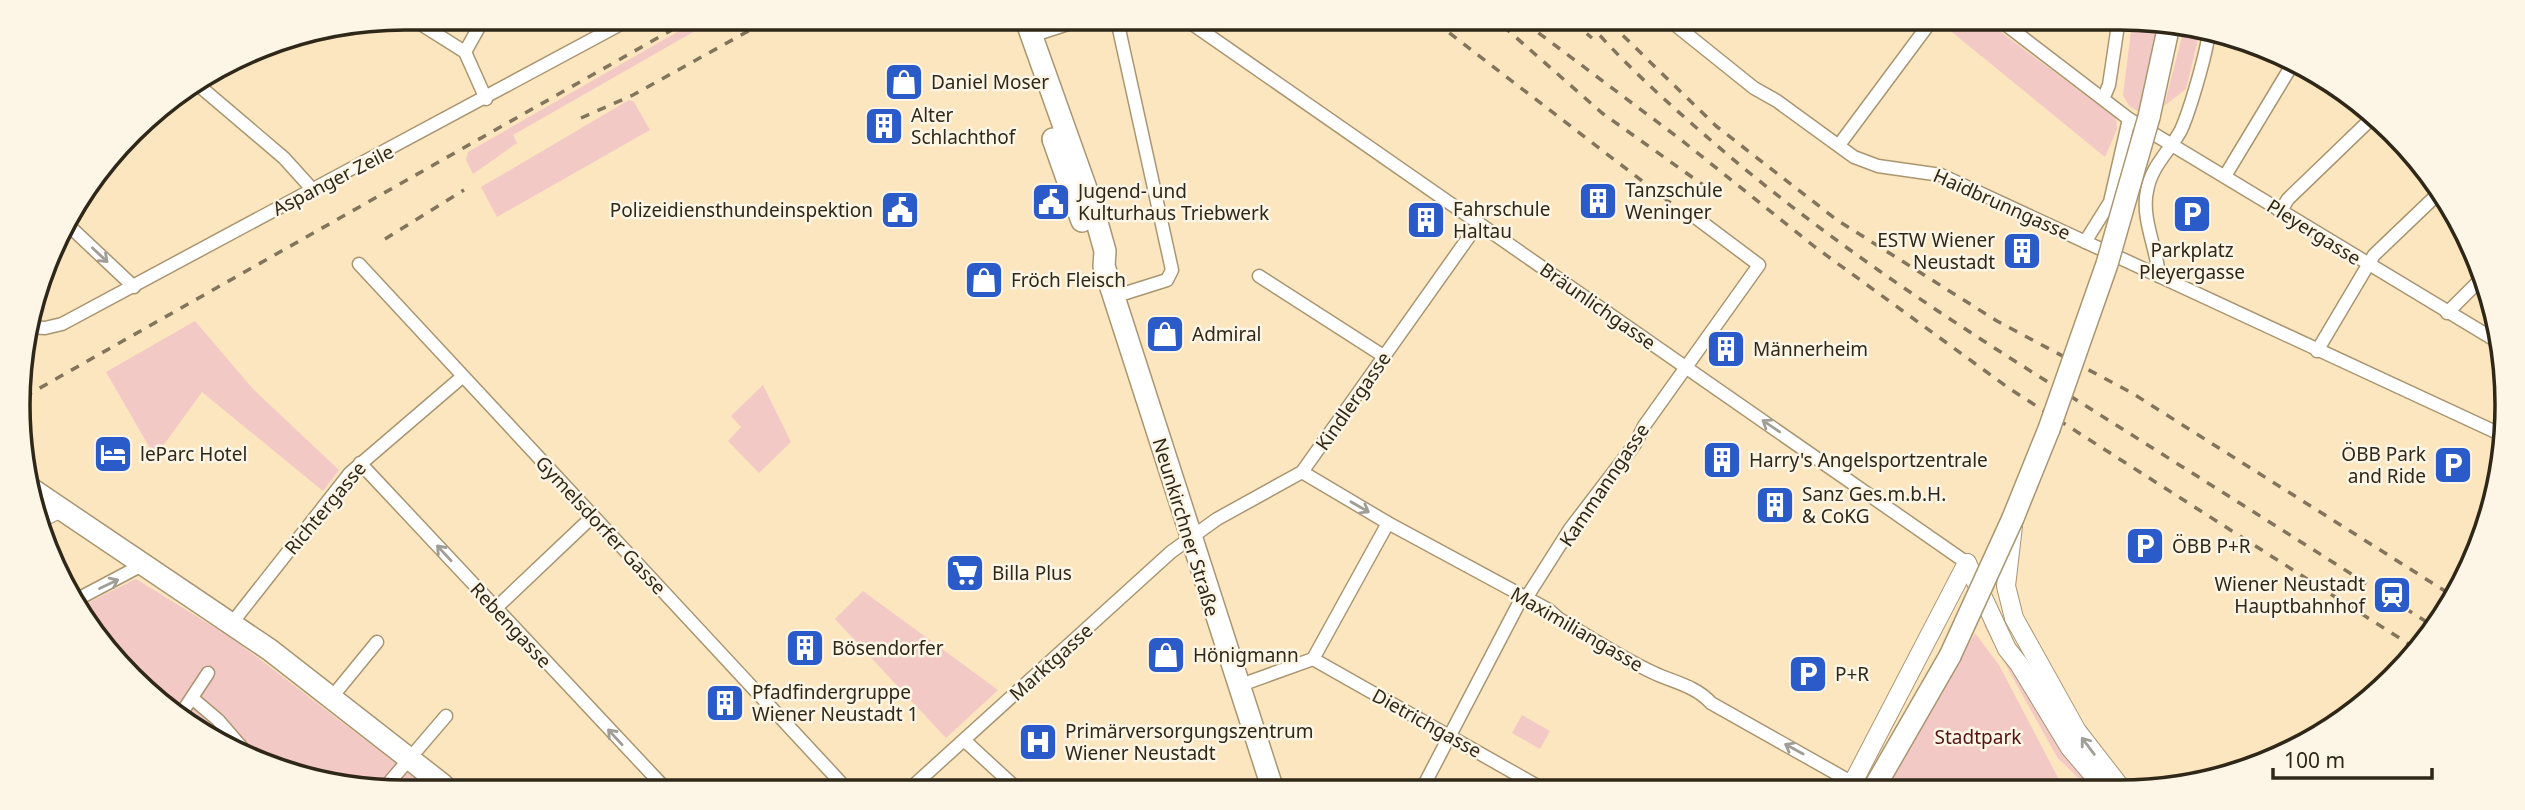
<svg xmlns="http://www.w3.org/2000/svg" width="2525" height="810" font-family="'Noto Sans',sans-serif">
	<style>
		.green { fill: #f3c9c6 }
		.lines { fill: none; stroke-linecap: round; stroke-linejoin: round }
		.street-casing { stroke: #a99671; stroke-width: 15 }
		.secondary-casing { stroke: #a99671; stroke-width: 20 }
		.primary-casing { stroke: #a99671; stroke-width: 24 }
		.street { stroke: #fff; stroke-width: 12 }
		.secondary { stroke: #fff; stroke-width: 18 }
		.primary { stroke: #fff; stroke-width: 21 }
		.rail { stroke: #83755c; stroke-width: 3.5; stroke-dasharray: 9 9; stroke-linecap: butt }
		.primary-bridge-casing { stroke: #a99671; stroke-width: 24; stroke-linecap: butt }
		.primary-bridge { stroke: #fff; stroke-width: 21 }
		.oneway { stroke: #a19e97 }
		.labels { text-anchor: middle; stroke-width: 5; stroke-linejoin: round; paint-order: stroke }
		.poi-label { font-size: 19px; fill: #2f2718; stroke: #fdf5e5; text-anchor: start }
		.street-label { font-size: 19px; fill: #2f2718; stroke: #fdf5e5 }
		.park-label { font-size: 19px; fill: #531214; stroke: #fdf5e5 }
		.rim { fill: none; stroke: #2f2718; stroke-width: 3.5 }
	</style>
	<rect width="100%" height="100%" fill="#fbe6bf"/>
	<!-- green -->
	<g class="green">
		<polygon points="700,19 716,19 513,135 517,143 473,174 466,160 468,152"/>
		<polygon points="1942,24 1994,27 2116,118 2117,129 2105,157"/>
		<polygon points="2144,25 2159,25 2141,113 2129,106 2123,95 2131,31"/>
		<polygon points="2185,25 2201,27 2186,89 2164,106"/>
		<polygon points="629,100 634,102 650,130 497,217 481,187"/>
		<polygon points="195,321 253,389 339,470 323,491 202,392 155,457 106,372"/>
		<polygon points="763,385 791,442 759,473 728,441 741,427 731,416"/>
		<polygon points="136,579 232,638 424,785 329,785 189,727 83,621 77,608"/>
		<polygon points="863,591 998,690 946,738 835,619"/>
		<polygon points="1983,624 1994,634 2050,734 2096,789 2089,789 2057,757"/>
		<polygon points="1975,633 1999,665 2064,789 1887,788"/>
		<polygon points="1522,715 1550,731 1540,749 1512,733"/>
	</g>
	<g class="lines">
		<!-- street casing -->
		<g class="street-casing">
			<g id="street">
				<polyline points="411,18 465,52 486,99"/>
				<polyline points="1188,21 1967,563"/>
				<polyline points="1673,23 1754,88 1777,101 1854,157 1878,166 1941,175 2500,434"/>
				<polyline points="2005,24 2129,119 2500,343"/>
				<polyline points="1031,36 1080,20"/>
				<polyline points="465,52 484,18"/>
				<polyline points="197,84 284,158 312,189"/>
				<polyline points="2104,97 2109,85 2118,25"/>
				<polyline points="1839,145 1929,24"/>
				<polyline points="2225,176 2292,65"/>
				<polyline points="2280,212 2288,199 2371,119"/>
				<polyline points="66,223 134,287"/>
				<polyline points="2085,242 2110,202 2129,119"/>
				<polyline points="359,264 844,786"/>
				<polyline points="1259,276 1385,357"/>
				<path d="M2159 276C2157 248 2141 219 2147 191 2151 166 2170 151 2181 130 2190 110 2207 52 2209 31"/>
				<polyline points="1113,297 1167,280 1172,270 1117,20"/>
				<polyline points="2447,313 2480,280"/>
				<polyline points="29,327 45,328 62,324 632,18"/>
				<polyline points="2317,351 2374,255 2442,190"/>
				<polyline points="360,463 663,786"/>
				<path d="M1302 472 1388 523 1549 610 1559 619C1590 637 1621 658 1654 673 1673 682 1696 686 1711 703L1853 783"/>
				<polyline points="74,601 142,565"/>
				<polyline points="496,608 592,517"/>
				<polyline points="232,623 350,473 462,377"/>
				<polyline points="1313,659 1541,788"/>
				<polyline points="1238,686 1313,659 1388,523"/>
				<polyline points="332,697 377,642"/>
				<polyline points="192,698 218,720 243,749"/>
				<polyline points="179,717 208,673"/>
				<polyline points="964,740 1015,787"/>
				<polyline points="387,785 446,716"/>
				<polyline points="913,786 1171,552 1217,519 1302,472 1478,224"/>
				<polyline points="1423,787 1518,605 1530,592 1570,529 1635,444 1644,426 1759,265 1691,214"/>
			</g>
		</g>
		<!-- secondary casing -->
		<g class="secondary-casing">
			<g id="secondary">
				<polyline points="37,520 59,509"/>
				<polyline points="2013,526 2006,586 2014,618 2077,731 2122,789"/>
				<polyline points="1967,563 2007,649 2019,664 2070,748 2105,789"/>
				<polyline points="1850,788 1967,563"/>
			</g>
		</g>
		<!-- primary casing -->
		<g class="primary-casing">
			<g id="primary">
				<polyline points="1026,20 1093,208 1105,251 1104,266 1272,787"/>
				<polyline points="2149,117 2169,25"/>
				<polyline points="1053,139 1082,221"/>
				<polyline points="30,488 270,650 443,785"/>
				<polyline points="2013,518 2049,429"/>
				<polyline points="1874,788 1950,656"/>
			</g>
		</g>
		<!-- street -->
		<use href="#street" class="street"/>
		<!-- secondary -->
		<use href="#secondary" class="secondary"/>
		<!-- primary -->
		<use href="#primary" class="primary"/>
		<!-- rail -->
		<g class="rail">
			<polyline points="1435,22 1689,217"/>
			<polyline points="1524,22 1680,139 1815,247 2010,389 2415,648"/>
			<polyline points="1573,22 1592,38"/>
			<path d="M1588 22C1626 66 1670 105 1714 143 1824 238 1944 317 2067 394 2189 471 2311 548 2433 626"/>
			<polyline points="1610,23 1716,126 1837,220 1997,321 2132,393 2456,598"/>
			<polyline points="1503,26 1602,113 1720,197"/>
			<polyline points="581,118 633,95 770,19"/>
			<polyline points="385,239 464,190"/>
			<polyline points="24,397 691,19"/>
		</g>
		<!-- primary-bridge casing -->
		<g class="primary-bridge-casing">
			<g id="primary-bridge">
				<polyline points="2049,429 2107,264 2149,117"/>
				<polyline points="1950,656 2013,518"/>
			</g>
		</g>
		<!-- primary-bridge -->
		<use href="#primary-bridge" class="primary-bridge"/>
	</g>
	<!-- one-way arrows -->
	<defs><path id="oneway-shaft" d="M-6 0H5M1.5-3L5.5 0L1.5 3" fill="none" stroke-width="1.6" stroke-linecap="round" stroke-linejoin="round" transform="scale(1.75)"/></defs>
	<g class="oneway">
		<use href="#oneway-shaft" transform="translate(100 255) rotate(43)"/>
		<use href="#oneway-shaft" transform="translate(1771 426) rotate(-146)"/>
		<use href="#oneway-shaft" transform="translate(1360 507) rotate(30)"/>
		<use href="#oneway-shaft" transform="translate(444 553) rotate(-133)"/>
		<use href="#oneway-shaft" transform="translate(109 584) rotate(-26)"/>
		<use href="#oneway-shaft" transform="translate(615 737) rotate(-133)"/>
		<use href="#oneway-shaft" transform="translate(2088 746) rotate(-127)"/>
		<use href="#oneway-shaft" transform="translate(1794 749) rotate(-151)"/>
	</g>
	<!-- icons -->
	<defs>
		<g id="shop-square" transform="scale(2.0125)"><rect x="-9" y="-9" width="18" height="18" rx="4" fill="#2b5ac9" stroke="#fdf5e5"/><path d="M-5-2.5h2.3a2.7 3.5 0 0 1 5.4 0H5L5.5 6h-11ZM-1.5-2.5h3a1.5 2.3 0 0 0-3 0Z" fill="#fff"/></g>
		<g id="building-square" transform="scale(2.0125)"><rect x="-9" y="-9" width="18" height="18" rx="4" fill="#2b5ac9" stroke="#fdf5e5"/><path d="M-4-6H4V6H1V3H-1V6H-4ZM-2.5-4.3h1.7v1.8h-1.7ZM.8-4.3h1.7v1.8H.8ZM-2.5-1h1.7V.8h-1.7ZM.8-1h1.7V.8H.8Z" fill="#fff"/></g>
		<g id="civic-square" transform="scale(2.0125)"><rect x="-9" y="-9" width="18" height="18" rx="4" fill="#2b5ac9" stroke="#fdf5e5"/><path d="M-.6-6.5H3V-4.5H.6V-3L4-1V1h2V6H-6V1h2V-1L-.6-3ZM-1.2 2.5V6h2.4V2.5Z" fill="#fff"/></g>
		<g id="parking-square" transform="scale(2.0125)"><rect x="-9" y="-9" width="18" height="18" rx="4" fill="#2b5ac9" stroke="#fdf5e5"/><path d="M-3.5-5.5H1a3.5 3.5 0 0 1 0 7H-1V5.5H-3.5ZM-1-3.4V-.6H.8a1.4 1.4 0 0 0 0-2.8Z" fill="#fff"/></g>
		<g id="hotel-square" transform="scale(2.0125)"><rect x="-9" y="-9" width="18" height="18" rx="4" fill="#2b5ac9" stroke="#fdf5e5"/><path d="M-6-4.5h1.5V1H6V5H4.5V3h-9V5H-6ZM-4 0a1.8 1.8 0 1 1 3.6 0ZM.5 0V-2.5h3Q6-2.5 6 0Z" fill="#fff"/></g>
		<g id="supermarket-square" transform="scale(2.0125)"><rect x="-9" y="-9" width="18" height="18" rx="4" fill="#2b5ac9" stroke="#fdf5e5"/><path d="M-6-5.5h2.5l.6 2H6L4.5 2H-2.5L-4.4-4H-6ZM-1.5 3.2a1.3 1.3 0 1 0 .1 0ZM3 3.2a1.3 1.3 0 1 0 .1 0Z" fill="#fff"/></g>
		<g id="station-square" transform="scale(2.0125)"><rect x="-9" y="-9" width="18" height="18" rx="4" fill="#2b5ac9" stroke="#fdf5e5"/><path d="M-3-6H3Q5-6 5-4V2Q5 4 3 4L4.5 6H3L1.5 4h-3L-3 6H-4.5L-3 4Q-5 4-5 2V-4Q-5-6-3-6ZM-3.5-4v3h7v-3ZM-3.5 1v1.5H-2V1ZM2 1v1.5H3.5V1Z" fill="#fff"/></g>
		<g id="hospital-square" transform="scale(2.0125)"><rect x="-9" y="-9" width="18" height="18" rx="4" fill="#2b5ac9" stroke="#fdf5e5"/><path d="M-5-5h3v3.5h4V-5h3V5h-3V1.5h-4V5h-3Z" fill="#fff"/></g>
	</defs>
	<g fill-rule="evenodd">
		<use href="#shop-square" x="904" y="82"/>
		<use href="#building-square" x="884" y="126"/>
		<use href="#building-square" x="1598" y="201"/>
		<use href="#civic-square" x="1051" y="202"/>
		<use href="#civic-square" x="900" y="210"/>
		<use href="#parking-square" x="2192" y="214"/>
		<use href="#building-square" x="1426" y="220"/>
		<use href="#building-square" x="2022" y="251"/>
		<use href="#shop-square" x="984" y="280"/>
		<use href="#shop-square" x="1165" y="334"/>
		<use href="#building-square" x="1726" y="349"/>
		<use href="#hotel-square" x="113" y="454"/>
		<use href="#building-square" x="1722" y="460"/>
		<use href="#parking-square" x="2453" y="465"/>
		<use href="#building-square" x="1775" y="505"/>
		<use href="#parking-square" x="2145" y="546"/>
		<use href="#supermarket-square" x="965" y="573"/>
		<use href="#station-square" x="2392" y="595"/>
		<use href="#building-square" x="805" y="648"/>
		<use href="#shop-square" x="1166" y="655"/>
		<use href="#parking-square" x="1808" y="674"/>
		<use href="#building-square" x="725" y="703"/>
		<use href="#hospital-square" x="1038" y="742"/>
	</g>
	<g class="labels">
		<!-- poi labels -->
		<g class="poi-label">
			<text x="931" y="89">Daniel Moser</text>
			<text x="911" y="122">Alter<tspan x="911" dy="22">Schlachthof</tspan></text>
			<text x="1625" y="197">Tanzschule<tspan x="1625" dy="22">Weninger</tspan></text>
			<text x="1078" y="198">Jugend- und<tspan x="1078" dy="22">Kulturhaus Triebwerk</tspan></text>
			<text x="1453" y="216">Fahrschule<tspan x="1453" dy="22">Haltau</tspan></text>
			<text x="873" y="217" text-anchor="end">Polizeidiensthundeinspektion</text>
			<text x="1995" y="247" text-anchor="end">ESTW Wiener<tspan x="1995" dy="22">Neustadt</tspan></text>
			<text x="2192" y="257" text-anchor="middle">Parkplatz<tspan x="2192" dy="22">Pleyergasse</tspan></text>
			<text x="1011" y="287">Fröch Fleisch</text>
			<text x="1192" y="341">Admiral</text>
			<text x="1753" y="356">Männerheim</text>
			<text x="140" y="461">leParc Hotel</text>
			<text x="2426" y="461" text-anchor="end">ÖBB Park<tspan x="2426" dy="22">and Ride</tspan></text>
			<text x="1749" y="467">Harry's Angelsportzentrale</text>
			<text x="1802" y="501">Sanz Ges.m.b.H.<tspan x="1802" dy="22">&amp; CoKG</tspan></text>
			<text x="2172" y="553">ÖBB P+R</text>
			<text x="992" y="580">Billa Plus</text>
			<text x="2365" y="591" text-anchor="end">Wiener Neustadt<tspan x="2365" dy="22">Hauptbahnhof</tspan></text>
			<text x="832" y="655">Bösendorfer</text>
			<text x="1193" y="662">Hönigmann</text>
			<text x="1835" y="681">P+R</text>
			<text x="752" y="699">Pfadfindergruppe<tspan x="752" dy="22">Wiener Neustadt 1</tspan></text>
			<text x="1065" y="738">Primärversorgungszentrum<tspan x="1065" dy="22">Wiener Neustadt</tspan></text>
		</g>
		<!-- street labels -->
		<g class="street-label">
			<text transform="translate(333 180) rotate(-27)" y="7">Aspanger Zeile</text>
			<text transform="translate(2002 204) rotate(24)" y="7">Haidbrunngasse</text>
			<text transform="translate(2314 232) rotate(32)" y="7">Pleyergasse</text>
			<text transform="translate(1598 306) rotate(35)" y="7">Bräunlichgasse</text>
			<text transform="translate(1353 401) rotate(-55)" y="7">Kindlergasse</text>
			<text transform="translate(1604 485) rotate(-56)" y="7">Kammanngasse</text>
			<text transform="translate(325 508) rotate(-50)" y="7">Richtergasse</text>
			<text transform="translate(601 525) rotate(47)" y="7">Gymelsdorfer Gasse</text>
			<text transform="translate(1186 527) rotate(73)" y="7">Neunkirchner Straße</text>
			<text transform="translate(511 625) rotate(47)" y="7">Rebengasse</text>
			<text transform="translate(1577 629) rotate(30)" y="7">Maximiliangasse</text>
			<text transform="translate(1051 662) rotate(-42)" y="7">Marktgasse</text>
			<text transform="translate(1427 723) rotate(29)" y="7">Dietrichgasse</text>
		</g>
		<!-- park labels -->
		<g class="park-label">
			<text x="1978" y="744">Stadtpark</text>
		</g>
	</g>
	<!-- crop -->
	<path d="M0 0H2525V810H0ZM405 30H2120A375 375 0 0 1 2495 405V405A375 375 0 0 1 2120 780H405A375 375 0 0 1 30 405V405A375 375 0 0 1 405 30Z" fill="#fdf5e5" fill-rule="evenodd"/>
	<path class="rim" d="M405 30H2120A375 375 0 0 1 2495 405V405A375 375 0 0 1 2120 780H405A375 375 0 0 1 30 405V405A375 375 0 0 1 405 30Z"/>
	<!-- scale -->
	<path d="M2273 768v10h159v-10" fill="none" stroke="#2f2718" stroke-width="3.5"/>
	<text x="2284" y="768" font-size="21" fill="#2f2718" stroke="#fdf5e5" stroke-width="5" paint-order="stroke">100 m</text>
</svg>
